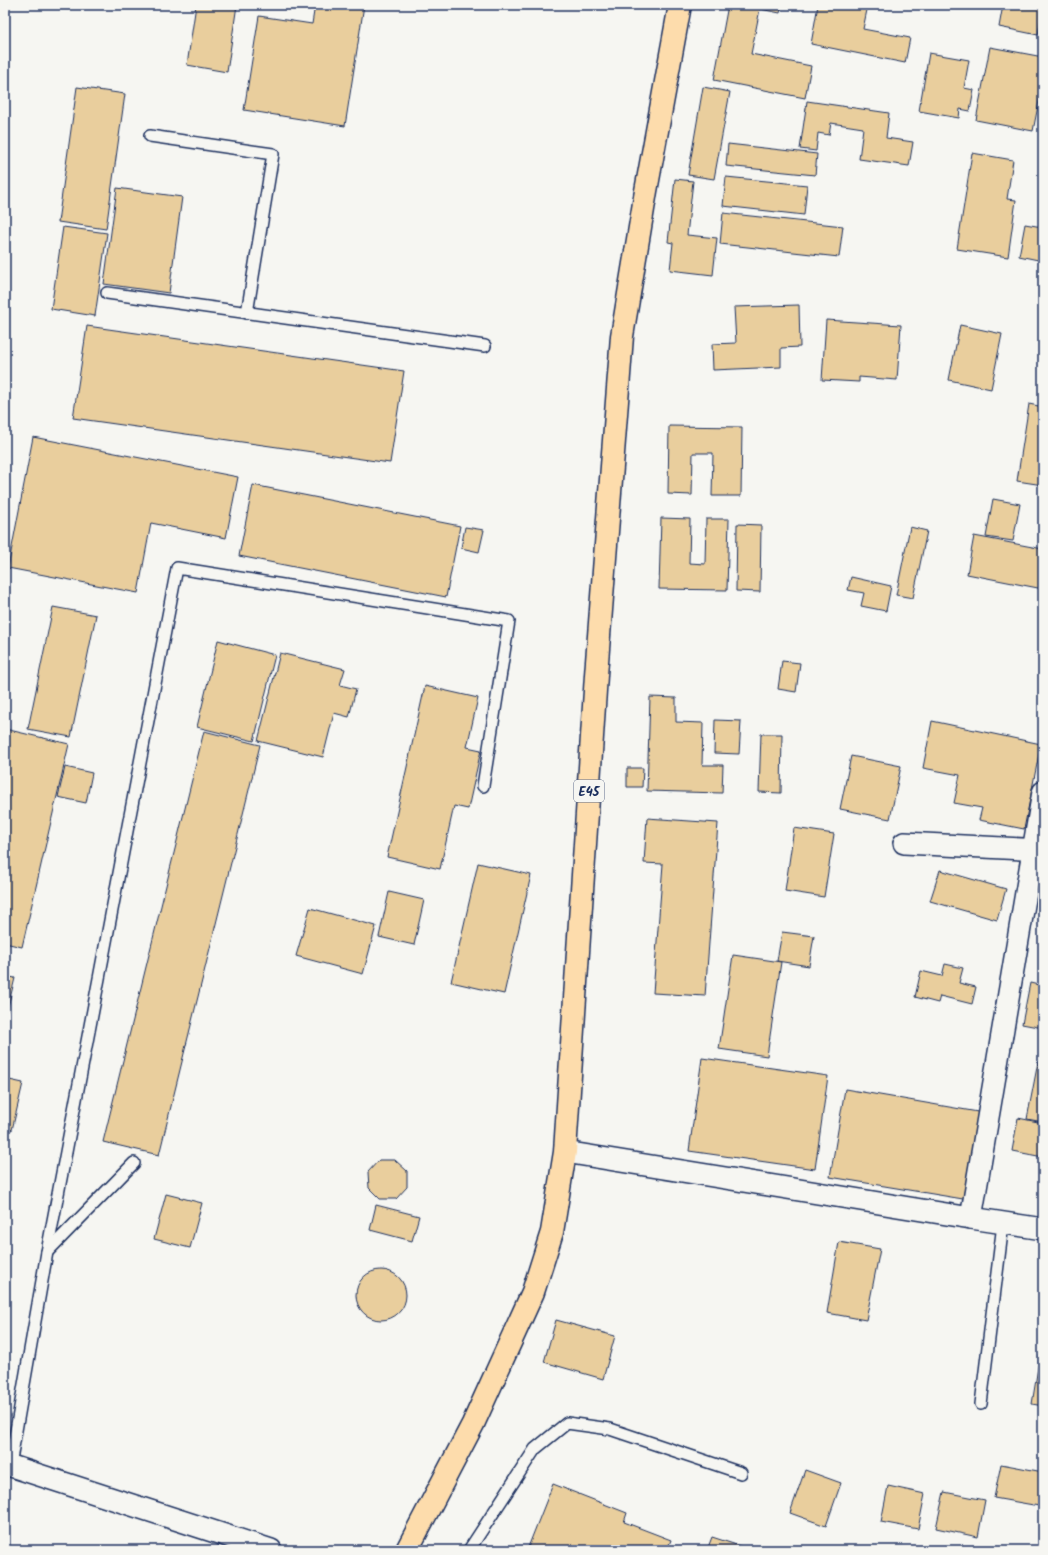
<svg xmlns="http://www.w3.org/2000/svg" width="1048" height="1555" font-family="Kalam,sans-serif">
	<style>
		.building { fill: #e9ce9d; stroke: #1b2f5e }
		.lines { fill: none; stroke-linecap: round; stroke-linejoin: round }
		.lane-casing { stroke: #1b2f5e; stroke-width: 14 }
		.street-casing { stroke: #1b2f5e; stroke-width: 24 }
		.highway-casing { stroke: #1b2f5e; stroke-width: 25 }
		.lane { stroke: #f6f6f2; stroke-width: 11 }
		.street { stroke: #f6f6f2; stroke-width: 21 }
		.highway { stroke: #fddcac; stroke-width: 22 }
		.labels { text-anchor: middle; stroke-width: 3; stroke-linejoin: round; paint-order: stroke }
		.shield { fill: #f6f6f2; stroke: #5d6b8a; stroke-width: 1 }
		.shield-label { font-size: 13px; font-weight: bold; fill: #1b2f5e }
	</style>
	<rect width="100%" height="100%" fill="#f6f6f2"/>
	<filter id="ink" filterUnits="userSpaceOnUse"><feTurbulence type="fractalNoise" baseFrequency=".025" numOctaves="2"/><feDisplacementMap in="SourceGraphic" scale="8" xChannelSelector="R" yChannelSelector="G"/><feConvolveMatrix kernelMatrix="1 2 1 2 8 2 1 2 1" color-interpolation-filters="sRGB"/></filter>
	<g filter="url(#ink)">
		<!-- building -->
		<g class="building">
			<polygon points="196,5 237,5 227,72 187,65"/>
			<polygon points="315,5 364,5 345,126 244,110 259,16 312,24"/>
			<polygon points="728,5 782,5 780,13 760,9 751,54 811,66 805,98 714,80"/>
			<polygon points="818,5 868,5 863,29 910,38 905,63 811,44"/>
			<polygon points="1003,5 1043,5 1038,35 999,27"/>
			<polygon points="990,47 1043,57 1043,81 1033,131 976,120"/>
			<polygon points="929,53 969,60 964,88 974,90 970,111 960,109 959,118 919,111"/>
			<polygon points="77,87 125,94 106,229 58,222"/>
			<polygon points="703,87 730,92 714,179 688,175"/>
			<polygon points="807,101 889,113 886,138 913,142 909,166 859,159 863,128 831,123 829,135 818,133 816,151 800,149"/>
			<polygon points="1043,105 1043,126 1039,126"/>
			<polygon points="728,144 817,154 815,175 726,166"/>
			<polygon points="972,153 1013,160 1007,199 1016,200 1008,257 957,249"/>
			<polygon points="726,177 807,185 804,215 723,206"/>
			<polygon points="675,179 693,181 687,235 717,238 713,275 670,270 673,243 668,242"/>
			<polygon points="117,188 182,197 169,293 104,284"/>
			<polygon points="723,213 843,226 839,257 720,244"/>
			<polygon points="1043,220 1043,261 1019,256 1025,224 1042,227"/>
			<polygon points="63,227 107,233 95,316 51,309"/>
			<polygon points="799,305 800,347 781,348 781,367 713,370 712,344 736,343 734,307"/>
			<polygon points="826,320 901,325 897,380 859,377 859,382 822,380"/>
			<polygon points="960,325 1002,334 991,389 949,380"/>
			<polygon points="87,326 404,371 390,463 73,418"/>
			<polygon points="1029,404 1043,407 1043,485 1017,481"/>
			<polygon points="669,426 742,427 741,496 712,496 713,453 693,453 692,495 668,494"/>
			<polygon points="33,437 238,477 226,538 151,523 138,593 8,568"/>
			<polygon points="253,485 460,526 446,597 239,556"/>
			<polygon points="993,499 1020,504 1013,541 986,537"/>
			<polygon points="661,518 690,519 689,563 705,564 706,519 729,519 727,590 659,589"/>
			<polygon points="737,524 761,525 760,592 736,591"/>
			<polygon points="465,527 484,530 479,552 461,548"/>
			<polygon points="910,527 927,531 913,598 896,595"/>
			<polygon points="974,536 1043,549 1043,589 967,574"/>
			<polygon points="851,577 891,586 886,611 861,606 864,593 848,590"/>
			<polygon points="53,607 96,615 71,737 28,729"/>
			<polygon points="218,640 275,655 254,741 197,727"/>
			<polygon points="280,653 345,669 340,685 356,689 349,717 334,713 323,757 258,741"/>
			<polygon points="782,661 800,663 796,692 778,689"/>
			<polygon points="425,686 478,698 467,747 481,750 468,809 454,806 440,869 387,857"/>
			<polygon points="650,697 676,698 676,722 703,723 702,765 723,765 722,793 647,791"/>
			<polygon points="715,720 741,721 739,754 714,753"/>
			<polygon points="932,721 1041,744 1024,829 979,820 982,808 954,803 960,775 923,768"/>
			<polygon points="5,729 69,744 22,947 5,943"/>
			<polygon points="204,731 260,745 159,1155 103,1142"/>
			<polygon points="761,734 782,734 781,793 759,792"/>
			<polygon points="851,756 901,766 890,819 840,809"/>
			<polygon points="65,767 92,773 86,803 58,797"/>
			<polygon points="627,768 643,768 642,787 627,787"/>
			<polygon points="647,818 718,823 705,996 653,993 663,864 644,863"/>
			<polygon points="794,828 834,834 824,897 785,891"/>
			<polygon points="478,863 531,875 504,994 451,982"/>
			<polygon points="940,870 1006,889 997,920 930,901"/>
			<polygon points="389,892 424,900 414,945 379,937"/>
			<polygon points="310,908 376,926 363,974 296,956"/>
			<polygon points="782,932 814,936 809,966 777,961"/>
			<polygon points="733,955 781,962 767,1056 719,1049"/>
			<polygon points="945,964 963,968 959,983 976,987 972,1004 940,996 938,1003 915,997 921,971 942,976"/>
			<polygon points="5,976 15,978 5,1019"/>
			<polygon points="1030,983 1043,986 1043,1028 1022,1024"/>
			<polygon points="702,1058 828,1076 815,1169 689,1151"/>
			<polygon points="1038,1062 1043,1063 1043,1122 1027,1119"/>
			<polygon points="5,1079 23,1083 12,1130 5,1128"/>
			<polygon points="845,1089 978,1112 963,1199 830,1177"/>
			<polygon points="1018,1118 1043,1123 1043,1157 1012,1151"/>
			<polygon points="379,1160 395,1160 407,1171 407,1187 396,1199 380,1199 369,1188 368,1172"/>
			<polygon points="166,1194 202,1203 190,1248 154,1239"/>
			<polygon points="376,1205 419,1216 412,1241 370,1230"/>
			<polygon points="839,1242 880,1249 866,1320 827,1313"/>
			<polygon points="5,1256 8,1256 5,1272"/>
			<circle cx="381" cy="1295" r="25"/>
			<polygon points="556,1320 615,1336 603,1379 544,1362"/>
			<polygon points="1040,1355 1043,1355 1043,1406 1032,1404"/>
			<polygon points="1001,1464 1043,1472 1043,1482 1039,1506 994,1498"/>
			<polygon points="805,1470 841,1483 826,1526 790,1513"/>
			<polygon points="553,1484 627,1513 624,1522 671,1540 667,1550 527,1550"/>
			<polygon points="888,1486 925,1494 918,1529 881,1522"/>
			<polygon points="944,1492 985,1500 978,1537 936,1528"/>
			<polygon points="712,1537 752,1550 707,1550"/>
		</g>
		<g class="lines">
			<!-- lane casing -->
			<g class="lane-casing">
				<g id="lane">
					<polyline points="150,136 273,154 247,313"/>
					<polyline points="107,293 485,346"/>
					<polyline points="47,1252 134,1163"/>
					<polyline points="981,1404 1003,1224"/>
					<polyline points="10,1465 47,1252 177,568 509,621 483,786"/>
					<polyline points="469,1550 535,1449 567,1423 610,1429 741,1473"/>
				</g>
			</g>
			<!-- street casing -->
			<g class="street-casing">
				<g id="street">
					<polyline points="904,843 1043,850"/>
					<polyline points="565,1152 971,1218 1043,792"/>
					<polyline points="971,1218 1043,1229"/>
					<polyline points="5,1464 271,1550"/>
				</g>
			</g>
			<!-- highway casing -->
			<g class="highway-casing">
				<polyline id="highway" points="407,1550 473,1424 533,1292 552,1232 565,1152 596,675 622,336 646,191 680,5"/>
			</g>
			<!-- lane -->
			<use href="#lane" class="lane"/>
			<!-- street -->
			<use href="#street" class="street"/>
			<!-- highway -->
			<use href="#highway" class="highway"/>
		</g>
	</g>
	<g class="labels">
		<!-- shield labels -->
		<rect class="shield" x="574" y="780" width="30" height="22" rx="3"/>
		<g class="shield-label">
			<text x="589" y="796">E45</text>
		</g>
	</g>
	<!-- margin -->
	<rect width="1048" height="1555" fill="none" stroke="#f6f6f2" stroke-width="20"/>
	<rect x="10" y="10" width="1028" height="1535" fill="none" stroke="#1b2f5e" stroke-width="1.5" filter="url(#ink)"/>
</svg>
